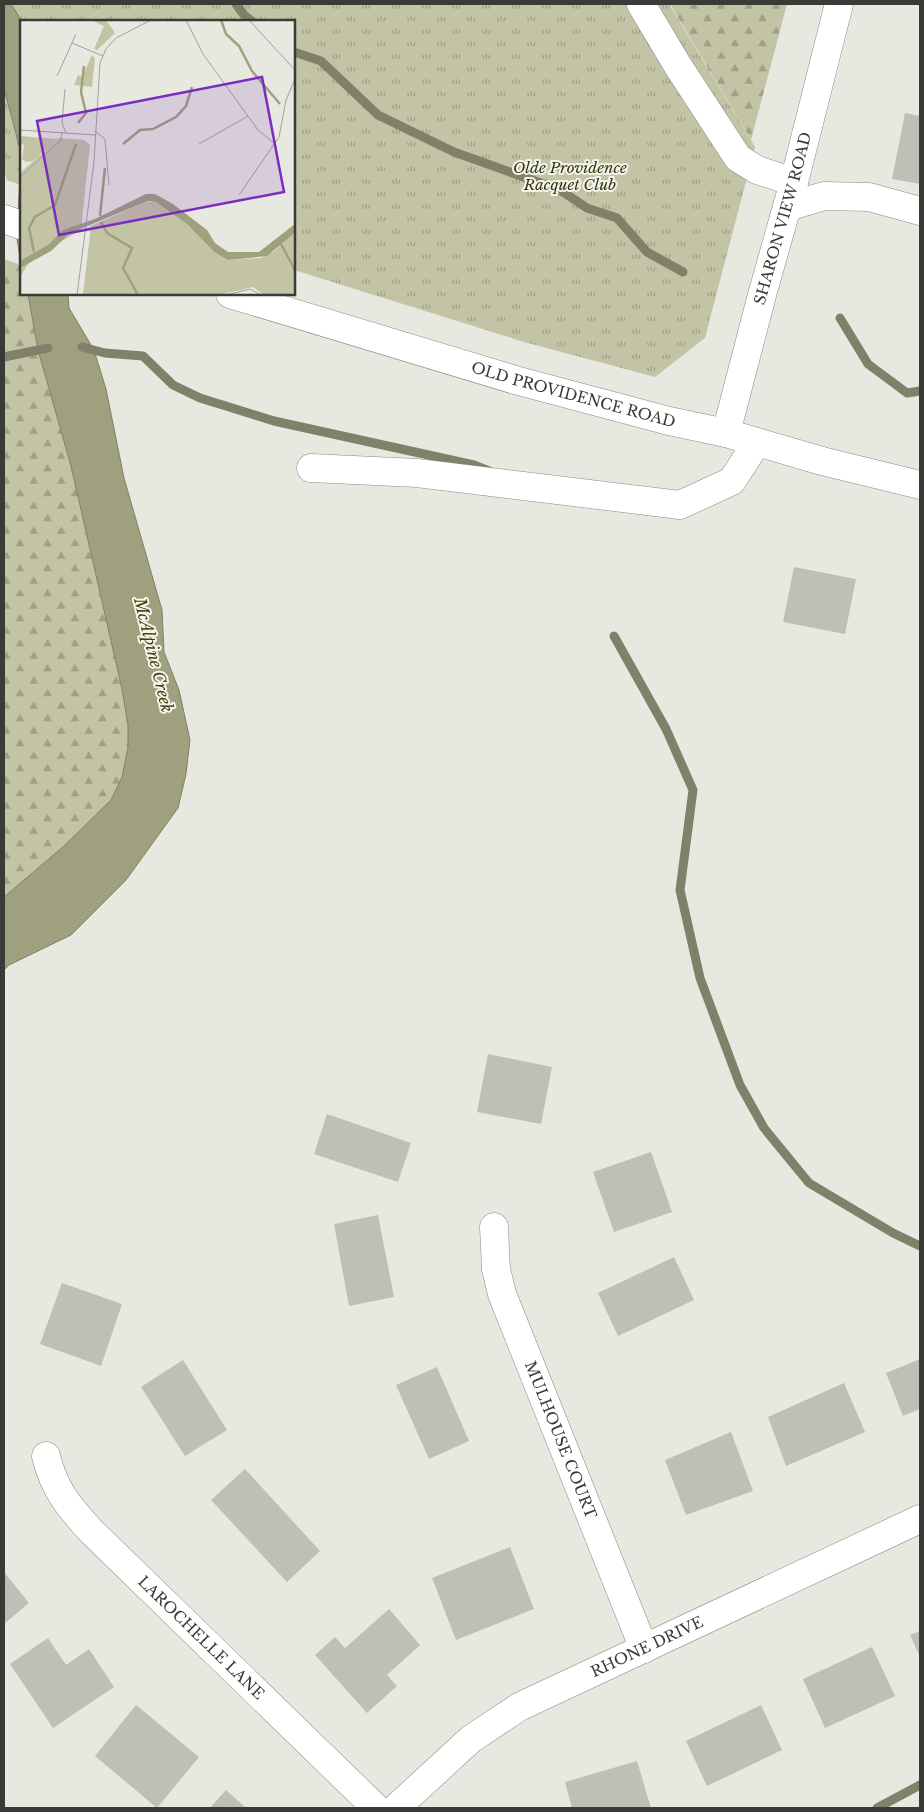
<svg xmlns="http://www.w3.org/2000/svg" width="924" height="1812" font-family="'Libre Baskerville',serif">
	<style>
		.forest { fill: url(#forest-firs) }
		.park { fill: url(#park-tufts) }
		.water { fill: #9fa07e; stroke: #818169 }
		.lines { fill: none; stroke-linecap: round; stroke-linejoin: round }
		.stream { stroke: #818169; stroke-width: 9 }
		.building { fill: #bfbfb8 }
		.minor-casing { stroke: #8a8b84; stroke-width: 29 }
		.minor { stroke: #fff; stroke-width: 28 }
		.labels { text-anchor: middle; stroke-width: 4; stroke-linejoin: round; paint-order: stroke }
		.park-label { font-size: 15px; font-style: italic; fill: #353408; stroke: #f4f5ee }
		.street-label { font-size: 15px; fill: #3a3a37; stroke: #f4f5ee }
		.water-label { font-size: 16px; font-style: italic; fill: #434204; stroke: #f4f5ee }
		.inset-river { fill: none; stroke: #9fa07e; stroke-width: 2.5 }
		.inset-road { fill: none; stroke: #a2a29c; stroke-width: 1 }
		.view { fill: #7b2cbf; fill-opacity: 0.15; stroke: #7b2cbf; stroke-width: 2.5 }
		.inset-edge { fill: none; stroke: #3a3a37; stroke-width: 2.5 }
	</style>
	<defs>
		<pattern id="forest-firs" width="22" height="20" patternUnits="userSpaceOnUse" patternTransform="scale(1.25)"><rect width="22" height="20" fill="#c3c4a6"/><path d="M5 1l3.5 6h-7zM16 11l3.5 6h-7z" fill="#9fa088"/></pattern>
		<pattern id="park-tufts" width="24" height="20" patternUnits="userSpaceOnUse" patternTransform="scale(1.25)"><rect width="24" height="20" fill="#c3c4a6"/><path d="M3 7l-1-3M5 7V3M7 7l1-3M15 17l-1-3M17 17v-4M19 17l1-3" fill="none" stroke="#9fa088"/></pattern>
	</defs>
	<rect width="100%" height="100%" fill="#e7e8e0"/>
	<!-- forest -->
	<g class="forest">
		<polygon points="670,4 787,4 751,140 677,16"/>
		<polygon points="4,259 21,265 21,294 28,294 38,350 71,466 122,689 128,725 128,747 122,777 111,800 64,846 4,897"/>
	</g>
	<!-- park -->
	<polygon class="park" points="4,4 669,4 755,147 705,338 655,377 524,342 294,270 294,21 21,21 21,185 7,180 4,172"/>
	<!-- water -->
	<g class="water">
		<polygon points="4,4 11,4 22,21 21,264 17,239 21,153 4,88"/>
		<polygon points="28,294 68,294 69,308 94,350 106,389 124,478 162,610 164,652 179,690 190,740 186,774 178,808 126,880 71,935 9,965 4,970 4,897 64,846 111,800 122,777 128,747 128,725 122,689 71,466 38,350"/>
	</g>
	<g class="lines">
		<!-- stream -->
		<g class="stream">
			<polyline points="236,4 244,15 252,21"/>
			<polyline points="294,52 321,61 378,115 454,152 560,190 587,208 617,218 647,252 683,272"/>
			<polyline points="840,318 868,364 907,393 920,391"/>
			<polyline points="82,347 105,353 143,356 173,385 200,398 274,421 474,465 489,471"/>
			<polyline points="4,357 48,348"/>
			<polyline points="614,636 666,729 693,790 680,890 700,978 740,1085 764,1128 809,1183 893,1233 920,1246"/>
			<polyline points="877,1808 920,1785"/>
		</g>
	</g>
	<!-- building -->
	<g class="building">
		<polygon points="905,113 920,116 920,184 892,179"/>
		<polygon points="794,567 856,579 845,634 783,622"/>
		<polygon points="488,1054 552,1067 541,1124 477,1112"/>
		<polygon points="327,1114 411,1143 398,1182 314,1154"/>
		<polygon points="651,1152 672,1212 614,1232 593,1172"/>
		<polygon points="378,1215 394,1297 349,1306 334,1224"/>
		<polygon points="674,1257 694,1300 618,1336 598,1293"/>
		<polygon points="62,1283 122,1304 101,1366 40,1344"/>
		<polygon points="920,1359 920,1409 903,1416 886,1373"/>
		<polygon points="183,1360 227,1430 185,1456 141,1387"/>
		<polygon points="437,1367 469,1441 429,1459 396,1385"/>
		<polygon points="844,1383 865,1432 786,1466 768,1417"/>
		<polygon points="731,1432 753,1491 686,1515 665,1460"/>
		<polygon points="245,1469 320,1551 287,1582 211,1500"/>
		<polygon points="510,1547 534,1609 456,1640 432,1578"/>
		<polygon points="4,1572 29,1603 4,1624"/>
		<polygon points="389,1609 420,1645 387,1675 397,1686 367,1713 315,1655 335,1637 345,1648"/>
		<polygon points="920,1631 920,1657 910,1635"/>
		<polygon points="48,1638 66,1665 89,1649 114,1687 53,1728 10,1664"/>
		<polygon points="872,1647 895,1696 825,1728 803,1679"/>
		<polygon points="136,1705 199,1757 157,1808 95,1756"/>
		<polygon points="761,1705 782,1750 707,1786 686,1741"/>
		<polygon points="637,1761 651,1808 572,1808 565,1782"/>
		<polygon points="226,1790 246,1808 210,1808"/>
	</g>
	<g class="lines">
		<!-- minor casing -->
		<g class="minor-casing">
			<g id="minor">
				<polyline points="641,4 678,66 738,158 757,170 794,182"/>
				<polyline points="787,207 824,196 869,197 920,211"/>
				<polyline points="4,219 21,225"/>
				<path id="s1" d="M230 294 515 380 669 421 726 433 822 461 920 485"/>
				<path id="s2" d="M726 433 762 295 794 182 839 4"/>
				<polyline points="311,468 417,473 680,505 732,481 757,442"/>
				<path id="s3" d="M494 1227 496 1269 502 1294 644 1649"/>
				<path id="s4" d="M46 1456C54 1489 68 1506 91 1531L376 1808"/>
				<path id="s5" d="M396 1808 471 1739 519 1707 920 1519"/>
			</g>
		</g>
		<!-- minor -->
		<use href="#minor" class="minor"/>
	</g>
	<g class="labels">
		<!-- park labels -->
		<g class="park-label">
			<text x="570" y="173">Olde Providence<tspan x="570" dy="17">Racquet Club</tspan></text>
		</g>
		<!-- street labels -->
		<g class="street-label">
			<text dy="5" stroke="none"><textPath href="#s2" startOffset="222">SHARON VIEW ROAD</textPath></text>
			<text dy="5" stroke="none"><textPath href="#s1" startOffset="358">OLD PROVIDENCE ROAD</textPath></text>
			<text dy="5" stroke="none"><textPath href="#s3" startOffset="225">MULHOUSE COURT</textPath></text>
			<text dy="5" stroke="none"><textPath href="#s4" startOffset="242">LAROCHELLE LANE</textPath></text>
			<text dy="5" stroke="none"><textPath href="#s5" startOffset="301">RHONE DRIVE</textPath></text>
		</g>
		<!-- water labels -->
		<g class="water-label">
			<text transform="translate(154 655) rotate(76)" y="6">McAlpine Creek</text>
		</g>
	</g>
	<!-- overview -->
	<g transform="translate(20 20)">
		<rect width="275" height="275" fill="#e7e8e0"/>
		<path d="M71 0H86L95 13 77 30 74 29 84 6ZM72 35 75 38 72 67 54 65 58 55 62 57ZM0 116 38 119 13 141 6 142 2 139 4 125 0 124ZM126 182H136L168 205 194 232 208 240 240 238 253 232 275 213V275H244L233 267 199 275H63L71 206Z" fill="#c3c4a6"/>
		<path d="M39 118 64 120 70 125 61 210 12 238 0 257V153Z" fill="#c3c4a6"/>
		<path d="M126 174H135L153 184 187 210 195 223 208 232H239L275 204V213L247 236 208 240 194 232 168 205 136 182 128 181 50 213 31 231 0 248V241L28 225 43 210 75 199Z" fill="#9fa07e"/>
		<path class="inset-river" d="M201 0 206 14 219 26 232 51 260 84M58 103 66 93 61 72 64 46M103 124 120 110 133 109 156 97 166 86 172 67M80 196 85 148M81 202 87 213 112 228 103 248 118 275M261 224 275 250M14 232 9 208 15 197 35 185 56 124"/>
		<path class="inset-road" d="M166 0 183 34 238 110 255 124M229 0 275 50M52 23 83 36M37 56 56 14M45 69 42 103 46 113M0 110 75 115M75 111 85 119 89 165M179 124 228 96M0 157 41 120 42 112M219 175 259 117 266 80 275 59M57 275 74 142 80 43 86 29 96 18 131 0M206 275 230 269 241 275"/>
		<path class="view" d="M242 57 264 172 39 215 17 101Z"/>
		<rect width="275" height="275" class="inset-edge"/>
	</g>
	<!-- border -->
	<rect width="924" height="1812" fill="none" stroke="#3a3a37" stroke-width="10"/>
</svg>
